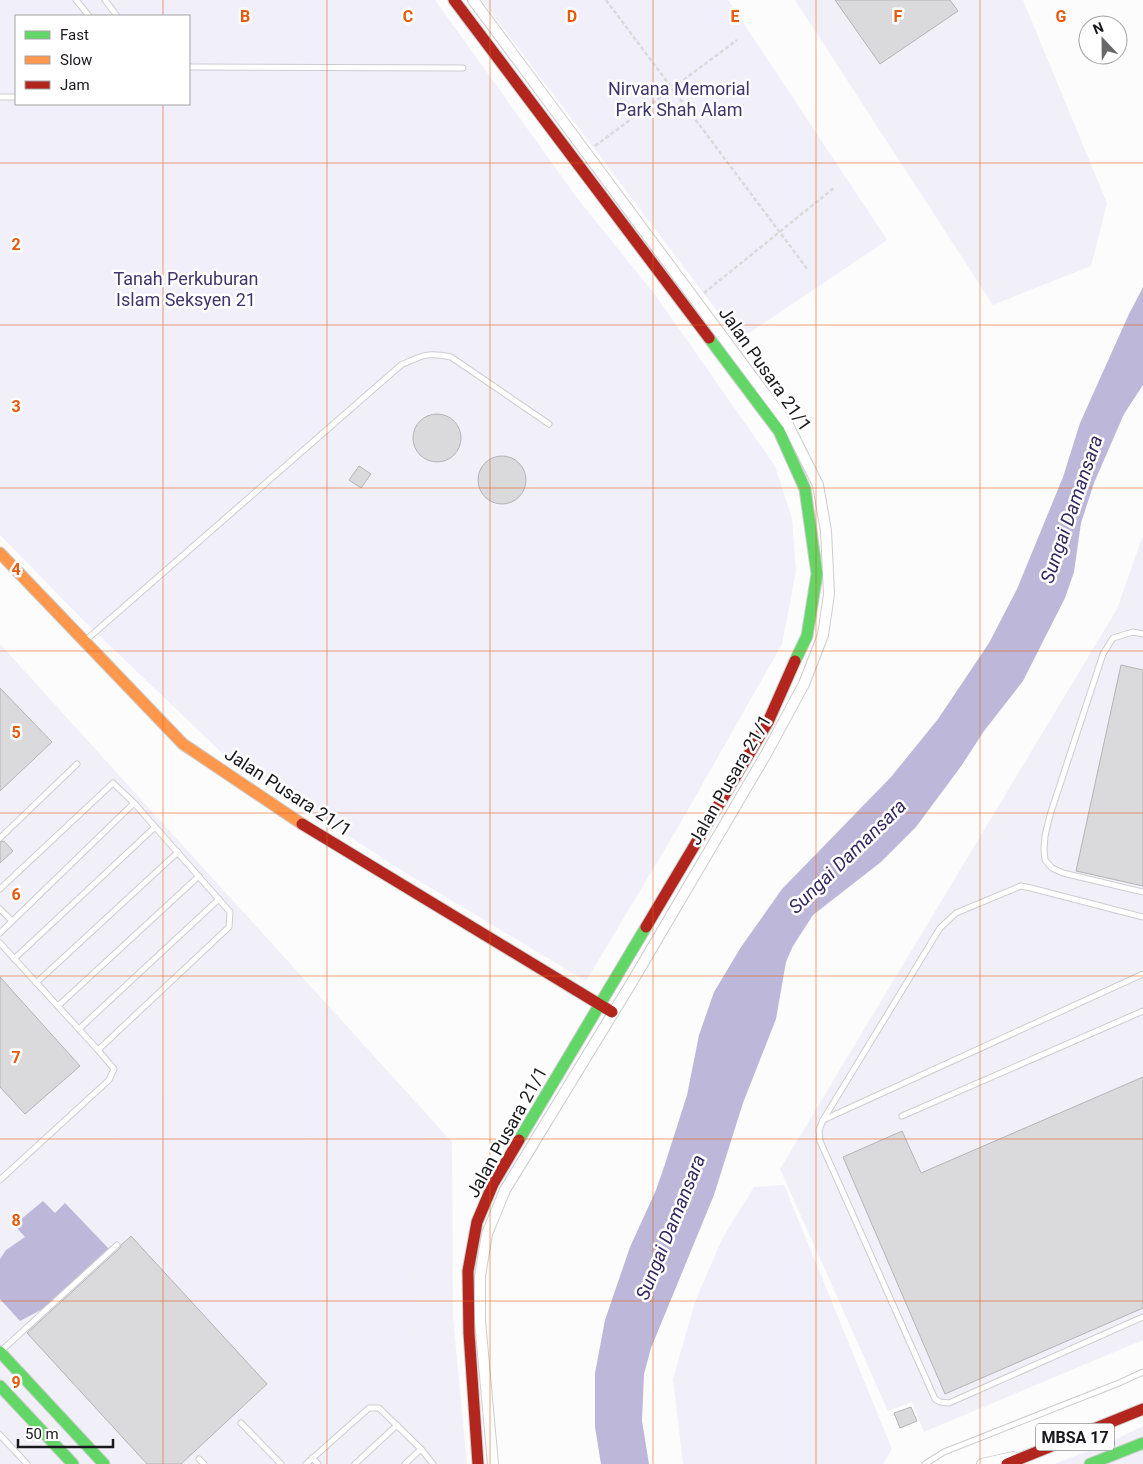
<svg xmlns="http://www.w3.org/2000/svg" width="1143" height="1464" font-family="Roboto,sans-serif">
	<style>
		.built { fill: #f1f0f8 }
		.green { fill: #f0effa; fill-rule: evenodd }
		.water { fill: #bdb8d9 }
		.building { fill: #dadadd; stroke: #b4b4b7 }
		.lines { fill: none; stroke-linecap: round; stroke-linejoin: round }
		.lane-casing { stroke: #cdcdcf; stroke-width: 7 }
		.street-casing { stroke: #cdcdcf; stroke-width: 12 }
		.fast-casing { stroke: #cdcdcf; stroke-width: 13 }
		.slow-casing { stroke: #cdcdcf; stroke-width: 13 }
		.jam-casing { stroke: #cdcdcf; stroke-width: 13 }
		.path { stroke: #dadadb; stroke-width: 2.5; stroke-dasharray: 4 2.5; stroke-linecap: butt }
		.lane { stroke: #fff; stroke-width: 5 }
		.street { stroke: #fff; stroke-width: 10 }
		.fast { stroke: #63d668; stroke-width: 11 }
		.slow { stroke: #ff974d; stroke-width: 11 }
		.jam { stroke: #b3261e; stroke-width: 11 }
		.grid { fill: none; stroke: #e8590c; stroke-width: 1; stroke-opacity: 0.55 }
		.labels { text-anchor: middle; stroke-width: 5; stroke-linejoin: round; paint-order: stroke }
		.shield { fill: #fff; stroke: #5e5d61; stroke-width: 1 }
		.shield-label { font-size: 16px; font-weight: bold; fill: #19181d }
		.park-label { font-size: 18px; fill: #42356f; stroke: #fff }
		.street-label { font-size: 18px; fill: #19181d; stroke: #fff }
		.water-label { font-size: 19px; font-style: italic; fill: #362760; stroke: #fff }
		.grid-label { font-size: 16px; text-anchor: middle; font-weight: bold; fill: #e8590c; stroke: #fff; stroke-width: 5; stroke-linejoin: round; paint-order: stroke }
	</style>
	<rect width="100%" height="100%" fill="#fcfcfd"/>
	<!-- built -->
	<g class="built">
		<polygon points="795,0 1023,0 1107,203 1091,266 993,305"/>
		<polygon points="427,336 576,435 481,582 294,452"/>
		<polygon points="1143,535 1143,1340 924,1432 912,1402 888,1411 780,1169 1117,609"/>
		<polygon points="0,644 452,1142 453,1317 467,1464 0,1464"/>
		<polygon points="1143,1426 1143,1464 1054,1464 1102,1446"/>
	</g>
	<!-- green -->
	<g class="green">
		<path d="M0 0H435L577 198 656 296 775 466 792 519 796 571 782 644 677 829 586 981 396 867 221 752 85 622 0 535ZM16 16H189V104H16ZM427 336 575 435 481 582 294 452Z"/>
		<polygon points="482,0 728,0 887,240 739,340"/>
		<polygon points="287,972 424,1121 427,1174 381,1216 216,1038"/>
		<path d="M210 1080 234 1083 259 1093C294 1131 330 1169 365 1207 375 1218 398 1238 403 1249 421 1289 421 1325 397 1361 382 1384 348 1396 321 1398 315 1399 308 1397 302 1397L288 1408 108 1211V1177L112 1147 133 1114 161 1096 184 1086Z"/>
		<polygon points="784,1185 892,1449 883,1464 683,1464 673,1379 695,1302 722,1239 754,1187"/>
	</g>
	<!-- water -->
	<g class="water">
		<polygon points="1143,287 1143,385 1124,414 1094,483 1081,523 1074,572 1065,598 1023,681 984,731 962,765 916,827 881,862 813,915 793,946 786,962 776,1019 743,1103 714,1195 651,1348 644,1374 642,1421 649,1464 601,1464 595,1427 595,1373 605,1320 630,1247 656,1190 665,1164 687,1095 699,1035 714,992 741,947 782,889 891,777 938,719 989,643 1017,589 1063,477 1080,423 1128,316"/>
		<polygon points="43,1201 55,1213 65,1203 110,1250 46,1307 20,1321 0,1299 0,1259 6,1250 25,1237 14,1225"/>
	</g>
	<!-- building -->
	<g class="building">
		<polygon points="835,0 950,0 958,11 880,64"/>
		<circle cx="437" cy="438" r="24"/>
		<circle cx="502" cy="480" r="24"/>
		<polygon points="359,466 371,474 361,488 349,480"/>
		<polygon points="1121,665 1143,670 1143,886 1076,871"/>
		<polygon points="0,688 52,742 0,791"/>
		<polygon points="4,841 13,851 0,863 0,842"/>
		<polygon points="0,977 80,1066 25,1114 0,1087"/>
		<polygon points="1143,1077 1143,1308 945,1394 843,1157 902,1131 921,1173"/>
		<polygon points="131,1236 267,1384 181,1464 147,1464 27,1333 120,1248 121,1245"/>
		<polygon points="911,1407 917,1421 900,1428 894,1413"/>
	</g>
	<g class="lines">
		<!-- lane casing -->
		<g class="lane-casing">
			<g id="lane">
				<polyline points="76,0 89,16"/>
				<polyline points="105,0 117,16"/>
				<polyline points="189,67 463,68"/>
				<polyline points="0,97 16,97"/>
				<polyline points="1143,634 1133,632 1113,638 1103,654 1050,815 1045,836 1044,849 1045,860 1052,868 1063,873 1143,892"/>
				<path d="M86 640 401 365C423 355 427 352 451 357L549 424"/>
				<polyline points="0,838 77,764"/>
				<polyline points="0,889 113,783 134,803 230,912 229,927 98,1050"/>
				<polyline points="0,909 12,921"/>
				<polyline points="1143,917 1031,888 1021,886 956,913 940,928 823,1120 819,1130 820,1141 935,1399 940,1402 949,1403 1143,1317"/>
				<polyline points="0,933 134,803"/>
				<polyline points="0,943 98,1050 114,1069 109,1080 0,1180"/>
				<polyline points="14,959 155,827"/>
				<polyline points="36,983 178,852"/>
				<polyline points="58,1006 199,876"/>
				<polyline points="79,1029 219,899"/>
				<polyline points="902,1116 1143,1011"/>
				<polyline points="823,1120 1143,974"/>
				<polyline points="0,1352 117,1245"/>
				<polyline points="241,1423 281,1464"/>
				<polyline points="0,1435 27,1464"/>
				<polyline points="312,1458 318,1464"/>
				<polyline points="199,1459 204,1464"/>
				<polyline points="306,1464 369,1408 379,1408 421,1449 433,1464"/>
				<polyline points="355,1464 397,1425"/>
				<polyline points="405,1464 421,1449"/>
				<polyline points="925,1464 944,1452 1119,1383 1143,1372"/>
			</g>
		</g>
		<!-- street casing -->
		<g class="street-casing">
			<g id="street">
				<polyline points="473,0 788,425 818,485 826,531 829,594 823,635 804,684 765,756 632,982 505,1190 487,1234 480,1276 480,1321 493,1464"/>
				<polyline points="982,1464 1013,1457"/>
			</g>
		</g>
		<!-- fast casing -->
		<g class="fast-casing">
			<g id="fast">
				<polyline points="709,338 779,431 805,489 817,574 807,636 795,661"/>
				<polyline points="519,1140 646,927"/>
				<polyline points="0,1352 104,1464"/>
				<polyline points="0,1386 73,1464"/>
				<polyline points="1090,1464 1143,1443"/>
			</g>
		</g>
		<!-- slow casing -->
		<g class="slow-casing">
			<polyline id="slow" points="0,553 183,744 302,824"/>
		</g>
		<!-- jam casing -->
		<g class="jam-casing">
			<g id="jam">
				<polyline points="454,0 709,338"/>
				<polyline points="302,824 612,1012"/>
				<polyline points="646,927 768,722 795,661"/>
				<polyline points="478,1464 469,1333 468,1271 477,1222 493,1184 519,1140"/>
				<polyline points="1007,1464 1143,1409"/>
			</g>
		</g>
		<!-- path -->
		<g class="path">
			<polyline points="606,0 808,270"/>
			<polyline points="595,146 737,40"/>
			<polyline points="704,293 835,187"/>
		</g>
		<!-- lane -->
		<use href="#lane" class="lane"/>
		<!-- street -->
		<use href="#street" class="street"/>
		<!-- fast -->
		<use href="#fast" class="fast"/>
		<!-- slow -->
		<use href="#slow" class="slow"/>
		<!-- jam -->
		<use href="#jam" class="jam"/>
	</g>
	<!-- grid -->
	<path class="grid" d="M163 0V16M327 0V1464M490 0V1464M653 0V1464M816 0V1464M980 0V1464M163 104V1464M0 163H1143M0 325H1143M0 488H1143M0 651H1143M0 813H1143M0 976H1143M0 1139H1143M0 1301H1143"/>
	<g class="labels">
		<!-- shield labels -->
		<rect class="shield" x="1036" y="1423.5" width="78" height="27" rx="4"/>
		<g class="shield-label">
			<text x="1075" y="1443">MBSA 17</text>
		</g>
		<!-- park labels -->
		<g class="park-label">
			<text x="679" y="95">Nirvana Memorial<tspan x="679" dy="21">Park Shah Alam</tspan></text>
			<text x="186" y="285">Tanah Perkuburan<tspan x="186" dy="21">Islam Seksyen 21</tspan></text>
		</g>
		<!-- street labels -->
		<g class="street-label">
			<text transform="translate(765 369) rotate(55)" y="6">Jalan Pusara 21/1</text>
			<text transform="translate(730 780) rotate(-60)" y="6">Jalan Pusara 21/1</text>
			<text transform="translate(288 792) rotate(33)" y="6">Jalan Pusara 21/1</text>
			<text transform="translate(507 1132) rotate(-61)" y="6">Jalan Pusara 21/1</text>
		</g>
		<!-- water labels -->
		<g class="water-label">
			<text transform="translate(1071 509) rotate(-71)" y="7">Sungai Damansara</text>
			<text transform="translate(847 856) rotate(-44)" y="7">Sungai Damansara</text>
			<text transform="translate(670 1227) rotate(-68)" y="7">Sungai Damansara</text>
		</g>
	</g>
	<g class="grid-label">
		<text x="245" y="22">B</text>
		<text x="408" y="22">C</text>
		<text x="572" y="22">D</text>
		<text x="735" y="22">E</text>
		<text x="898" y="22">F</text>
		<text x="1061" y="22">G</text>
		<text x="16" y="250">2</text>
		<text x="16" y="412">3</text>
		<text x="16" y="575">4</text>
		<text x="16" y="738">5</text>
		<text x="16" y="900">6</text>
		<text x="16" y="1063">7</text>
		<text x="16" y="1226">8</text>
		<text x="16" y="1388">9</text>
	</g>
	<!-- legend -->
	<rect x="15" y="15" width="175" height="90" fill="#ffffff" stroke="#a3a3a5"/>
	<rect x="25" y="31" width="25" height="8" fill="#63d668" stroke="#a3a3a5"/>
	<text x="60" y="40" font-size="15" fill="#19181d">Fast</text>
	<rect x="25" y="56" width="25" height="8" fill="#ff974d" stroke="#a3a3a5"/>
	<text x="60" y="65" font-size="15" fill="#19181d">Slow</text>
	<rect x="25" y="81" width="25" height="8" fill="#b3261e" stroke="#a3a3a5"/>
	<text x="60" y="90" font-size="15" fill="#19181d">Jam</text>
	<!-- north arrow -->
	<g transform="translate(1103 40) rotate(338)"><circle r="24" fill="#ffffff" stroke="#a3a3a5"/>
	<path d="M0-4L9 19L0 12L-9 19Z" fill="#68686b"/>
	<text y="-8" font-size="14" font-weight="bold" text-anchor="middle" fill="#19181d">N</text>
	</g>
	<!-- scale -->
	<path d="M18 1439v8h95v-8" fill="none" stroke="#19181d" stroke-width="2.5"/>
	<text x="25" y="1439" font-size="15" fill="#19181d" stroke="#ffffff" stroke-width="4" paint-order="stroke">50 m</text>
</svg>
